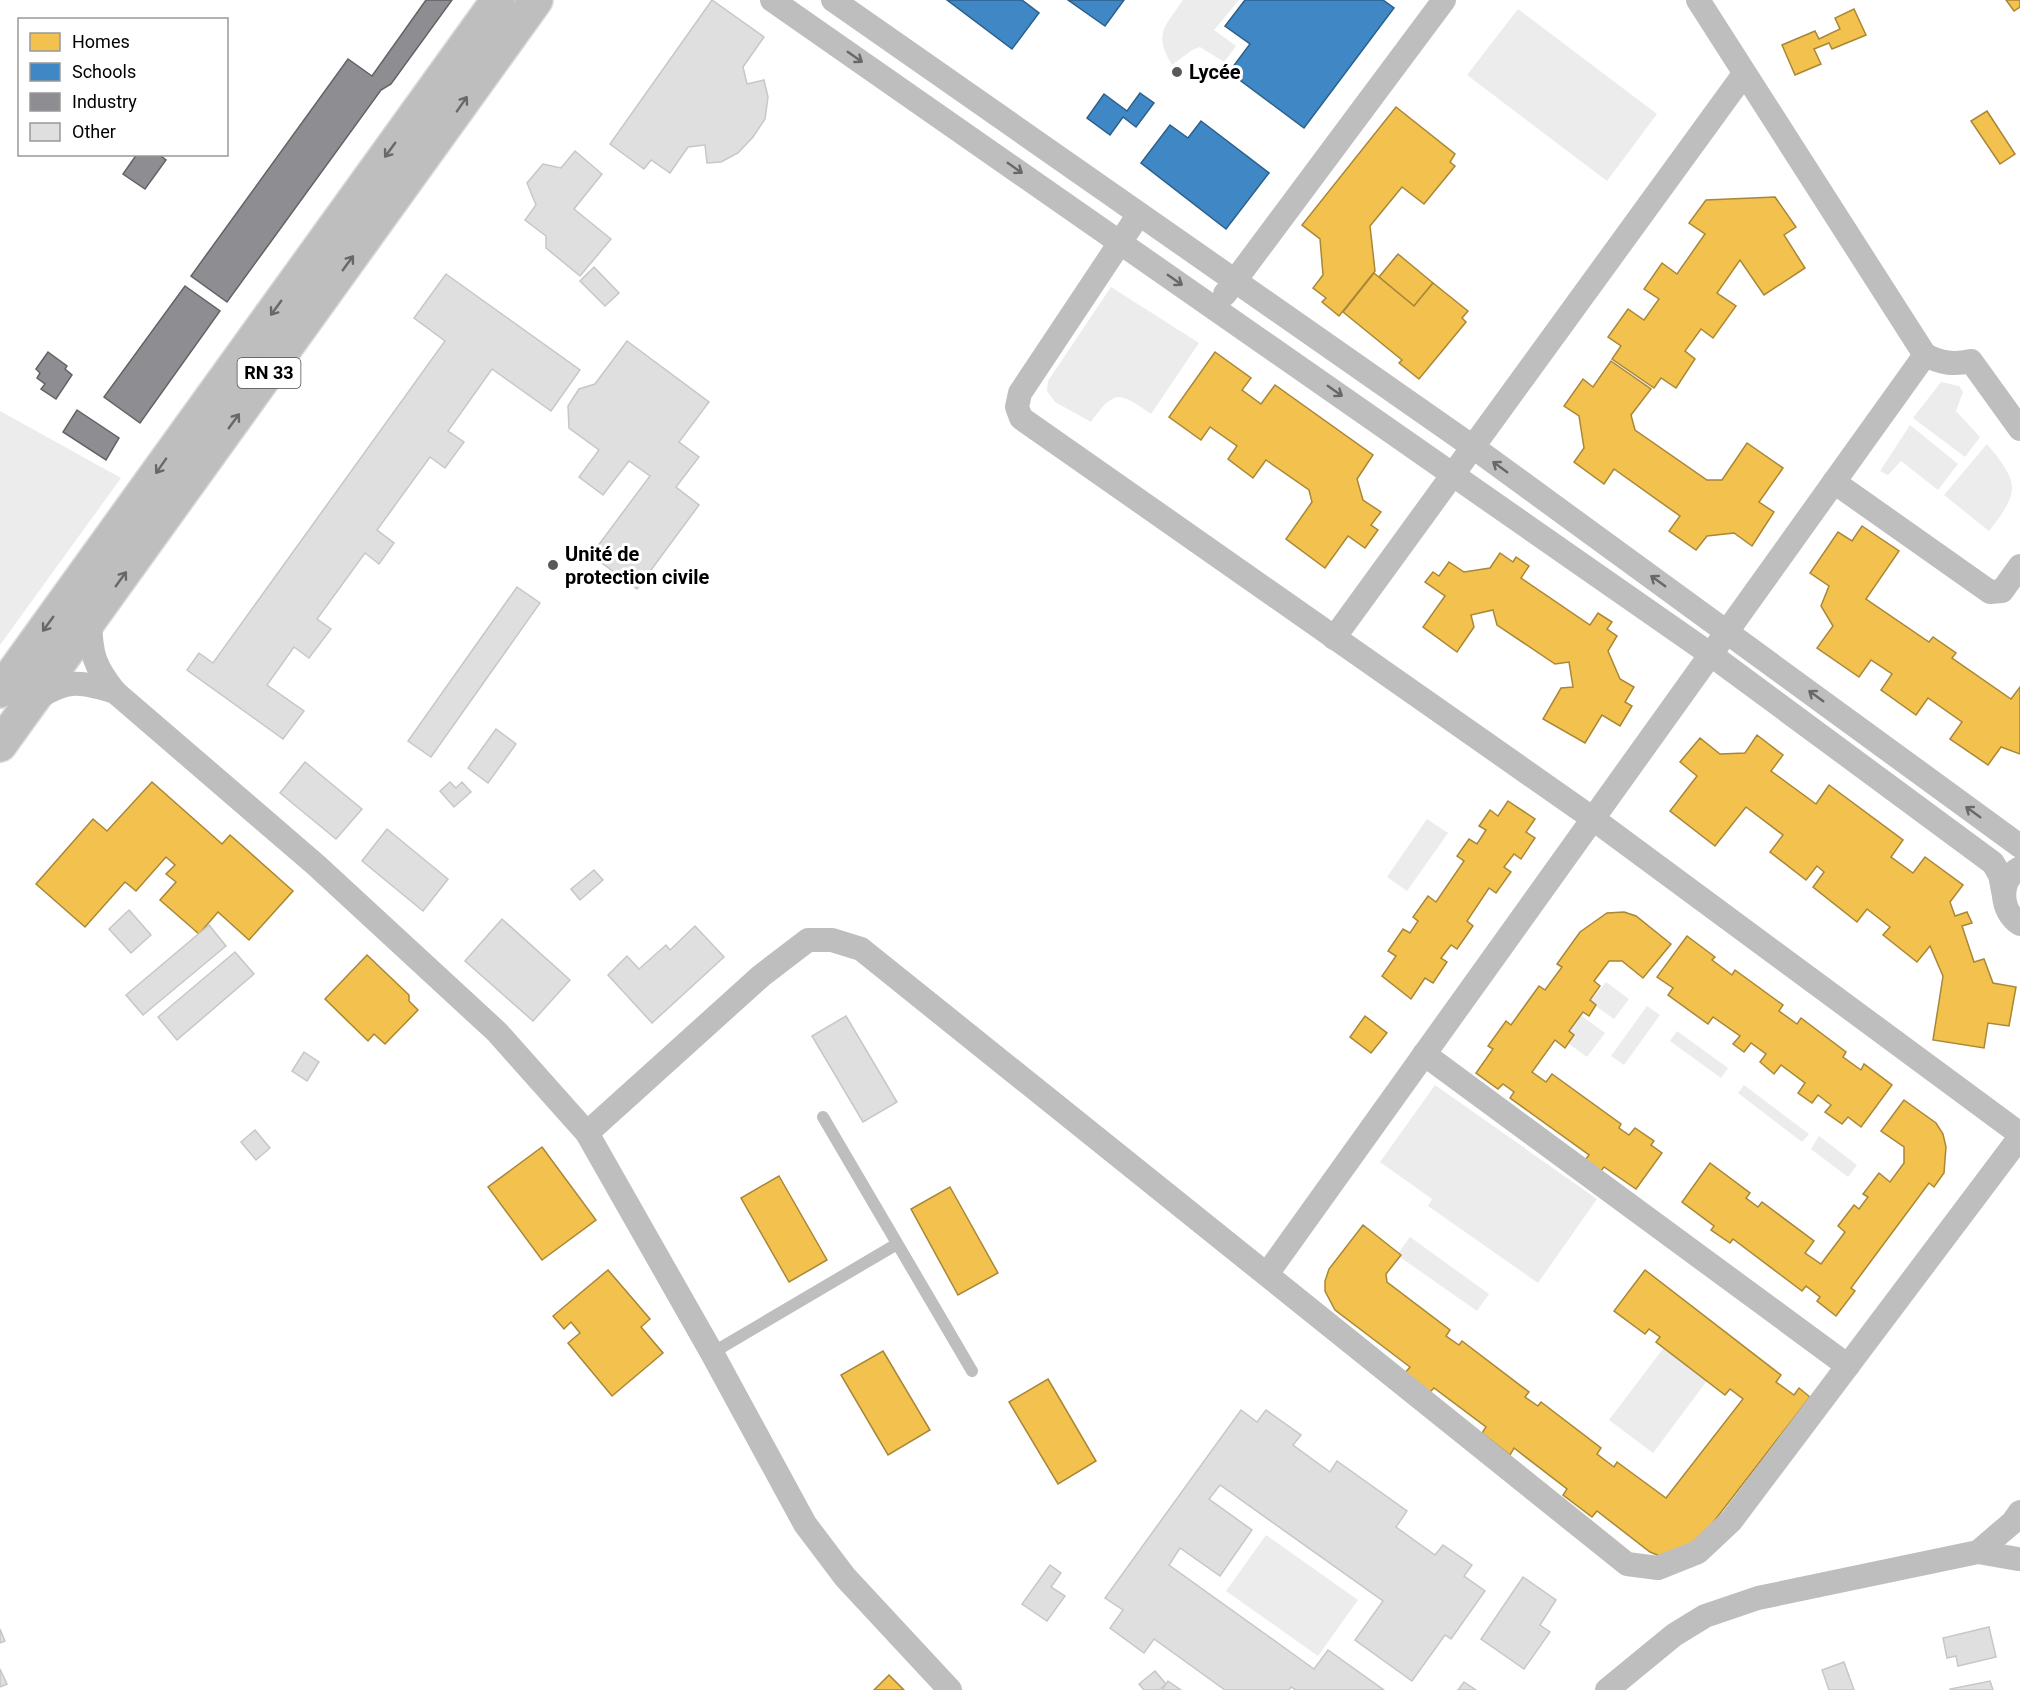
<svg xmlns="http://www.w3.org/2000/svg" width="2020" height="1690" font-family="Roboto,sans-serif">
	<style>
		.green { fill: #ececec }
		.homes { fill: #f2c14e; stroke: #a98737; stroke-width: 1.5 }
		.schools { fill: #3f88c5; stroke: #2c5f8a; stroke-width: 1.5 }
		.industry { fill: #8d8d92; stroke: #636366; stroke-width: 1.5 }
		.building { fill: #dfdfdf; stroke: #c7c7c7; stroke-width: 1.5 }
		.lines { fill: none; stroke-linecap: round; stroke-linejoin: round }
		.highway-casing { stroke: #dbdbdb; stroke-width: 36 }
		.lane { stroke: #bebebe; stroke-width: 12 }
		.street { stroke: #bebebe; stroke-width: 24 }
		.highway { stroke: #bebebe; stroke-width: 33 }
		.oneway { stroke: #686868 }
		.poi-dot { fill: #595959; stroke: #fff; stroke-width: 2 }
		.labels { text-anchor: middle; stroke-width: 6; stroke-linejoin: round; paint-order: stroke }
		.shield { fill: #fff; stroke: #4c4c4c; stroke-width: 1.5 }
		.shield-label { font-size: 18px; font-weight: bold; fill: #000 }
		.poi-label { font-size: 20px; font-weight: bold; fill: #000; stroke: #fff; text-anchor: start }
	</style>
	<rect width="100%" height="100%" fill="#fff"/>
	<!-- green -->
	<g class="green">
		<path d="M1183 0H1239L1214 30 1236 46 1224 62 1200 47 1192 50 1172 65C1153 33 1165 27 1183 0Z"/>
		<polygon points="1518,9 1657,114 1607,181 1467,75"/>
		<path d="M1111 287 1199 343 1151 414C1120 393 1115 388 1091 422L1055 402 1047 391 1048 381Z"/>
		<polygon points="1941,382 1959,386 1963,392 1956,411 1980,437 1965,457 1913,418"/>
		<polygon points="0,411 121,478 0,645"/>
		<polygon points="1910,425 1958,464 1938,490 1901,461 1888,475 1880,471"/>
		<path d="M1987 444C2020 484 2020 491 1989 531L1944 495Z"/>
		<polygon points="1427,819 1448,833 1407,891 1387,877"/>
		<polygon points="1606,982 1629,999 1614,1019 1590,1002"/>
		<polygon points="1647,1006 1660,1015 1624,1065 1611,1056"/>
		<polygon points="1579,1014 1605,1033 1587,1057 1561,1038"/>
		<polygon points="1677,1031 1728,1068 1721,1078 1670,1041"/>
		<polygon points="1435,1085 1597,1199 1538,1283 1428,1206 1432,1199 1380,1162"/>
		<polygon points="1744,1085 1809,1134 1802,1142 1738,1093"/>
		<polygon points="1819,1136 1857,1165 1848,1177 1811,1149"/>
		<polygon points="1410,1237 1489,1294 1477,1311 1397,1255"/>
		<polygon points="1665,1346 1709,1378 1653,1453 1609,1420"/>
		<polygon points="1266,1535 1358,1600 1318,1656 1226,1591"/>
	</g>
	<!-- homes -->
	<g class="homes">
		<polygon points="2006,0 2020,0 2020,7 2014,11"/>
		<polygon points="1854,9 1866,35 1832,49 1829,43 1814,49 1821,64 1795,75 1782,45 1815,31 1819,39 1840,29 1835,18"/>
		<polygon points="1396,107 1455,154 1450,162 1455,166 1424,204 1402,187 1370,226 1375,271 1339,316 1322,302 1326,298 1313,288 1323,275 1320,239 1302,225"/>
		<polygon points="1987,111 2015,154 2000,164 1971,121"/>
		<polygon points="1775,197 1796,227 1784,235 1805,268 1764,295 1740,260 1717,293 1736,306 1713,338 1701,329 1685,351 1695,359 1676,388 1661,378 1654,388 1612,359 1621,346 1608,337 1628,309 1644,320 1659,299 1644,289 1662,263 1677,274 1705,234 1689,223 1706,200"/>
		<polygon points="1398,254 1433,283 1414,306 1379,277"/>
		<polygon points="1374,273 1414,306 1433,283 1468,311 1462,318 1466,322 1419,379 1399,363 1402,360 1343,312"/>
		<polygon points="1215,352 1251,378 1242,390 1261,404 1275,385 1373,455 1357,479 1363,500 1381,512 1371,525 1378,530 1365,548 1348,536 1325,568 1286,539 1312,502 1309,490 1266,460 1253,478 1228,459 1237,446 1210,427 1201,440 1169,417"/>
		<polygon points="1611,361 1651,389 1631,415 1635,430 1707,480 1722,480 1747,443 1783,468 1759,502 1774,512 1752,546 1734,533 1707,536 1696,550 1669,531 1680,516 1614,469 1604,484 1574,462 1584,448 1579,416 1564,406 1583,379 1593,387"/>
		<polygon points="1862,526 1899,551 1866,599 1929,642 1933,637 1956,653 1952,658 2011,699 2020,687 2020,754 2001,747 1988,765 1950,739 1962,722 1928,698 1916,715 1881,690 1892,674 1871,660 1859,677 1817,648 1833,626 1821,606 1829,586 1810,573 1838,532 1852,541"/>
		<polygon points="1500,553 1513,562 1516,557 1529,566 1521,578 1590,625 1598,613 1612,622 1607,629 1617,636 1608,651 1620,679 1634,687 1625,702 1632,706 1620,726 1602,715 1585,743 1543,719 1561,688 1573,687 1569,662 1555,664 1497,625 1493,610 1471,615 1474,627 1457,652 1423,627 1445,596 1425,582 1433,572 1439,576 1449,562 1464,572 1490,568"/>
		<polygon points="1757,735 1783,755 1771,771 1816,804 1829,785 1903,840 1891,857 1913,873 1925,857 1963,885 1950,902 1955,916 1967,912 1972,923 1962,926 1974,962 1984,959 1993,983 2016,987 2009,1026 1988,1023 1984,1048 1933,1040 1943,976 1930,946 1917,962 1883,935 1890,927 1867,909 1857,922 1813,887 1824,872 1817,866 1806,880 1770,852 1783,835 1746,807 1715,846 1670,811 1697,776 1680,762 1700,738 1720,754 1745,753"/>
		<polygon points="152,782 222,844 230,835 293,891 249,940 218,912 199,934 160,900 176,882 166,874 175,865 166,857 136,891 125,882 85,927 36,884 93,819 107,831"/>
		<polygon points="1508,801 1535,819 1526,832 1535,838 1521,859 1514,854 1504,867 1511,872 1496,893 1489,888 1467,921 1473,926 1457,949 1451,945 1441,958 1447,962 1433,983 1425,978 1411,999 1382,976 1396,956 1388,951 1403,929 1410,933 1418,921 1413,917 1428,896 1436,902 1464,861 1457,856 1469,839 1477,844 1486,830 1479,826 1490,810 1498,816"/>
		<polygon points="1624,912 1636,916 1671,944 1643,978 1622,961 1609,961 1594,981 1600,986 1590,1000 1596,1005 1589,1016 1583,1012 1569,1031 1574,1035 1565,1048 1555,1040 1532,1072 1546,1082 1552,1074 1621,1124 1619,1128 1629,1135 1635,1128 1654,1141 1651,1145 1662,1153 1636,1189 1604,1167 1601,1171 1585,1160 1589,1155 1510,1098 1514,1092 1503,1084 1498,1089 1476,1073 1493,1049 1488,1046 1506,1021 1511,1025 1539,986 1545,990 1562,967 1557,964 1580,932 1607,913"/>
		<polygon points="1687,936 1715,957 1712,960 1732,975 1735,970 1783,1005 1779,1011 1797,1024 1801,1018 1846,1052 1843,1057 1861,1070 1864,1064 1892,1085 1861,1127 1848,1117 1842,1124 1825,1112 1831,1105 1818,1095 1812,1103 1798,1093 1805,1083 1781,1065 1774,1074 1760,1062 1766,1054 1751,1043 1744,1052 1733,1044 1740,1036 1713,1017 1708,1024 1668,995 1673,988 1657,977"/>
		<polygon points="367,955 409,995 409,1001 418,1010 385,1044 374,1034 368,1041 325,999"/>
		<polygon points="1365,1016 1387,1033 1371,1053 1350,1037"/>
		<polygon points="1904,1100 1936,1123 1943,1134 1946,1147 1944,1173 1934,1187 1929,1183 1851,1288 1855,1291 1836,1316 1817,1301 1820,1297 1806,1286 1802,1291 1733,1239 1730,1243 1711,1230 1714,1226 1682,1202 1710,1163 1750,1193 1746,1198 1758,1207 1762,1202 1814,1241 1805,1253 1821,1264 1845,1232 1838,1226 1854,1205 1859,1209 1868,1197 1863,1194 1879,1173 1890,1182 1904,1163 1904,1147 1881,1131"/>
		<polygon points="542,1147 596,1220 542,1260 488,1187"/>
		<polygon points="779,1176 827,1260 789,1282 741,1198"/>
		<polygon points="950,1187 998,1273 958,1295 911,1209"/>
		<polygon points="1363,1225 1401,1255 1386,1274 1387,1282 1450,1330 1446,1336 1459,1345 1462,1341 1529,1392 1525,1397 1538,1406 1541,1402 1601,1448 1597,1454 1614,1467 1617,1462 1666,1498 1743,1399 1730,1389 1725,1395 1656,1342 1660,1337 1649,1329 1645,1334 1614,1311 1645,1270 1781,1375 1776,1382 1794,1395 1799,1388 1810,1397 1698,1542 1662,1557 1650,1552 1597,1511 1592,1517 1563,1495 1567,1489 1514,1448 1510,1455 1482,1433 1486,1427 1434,1388 1430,1392 1405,1373 1410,1367 1335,1310 1325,1291 1325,1281 1329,1269"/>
		<polygon points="608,1270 650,1319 641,1327 663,1353 612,1396 568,1343 580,1333 571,1322 564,1329 553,1316"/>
		<polygon points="883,1351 930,1430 888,1455 841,1375"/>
		<polygon points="1048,1379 1096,1461 1058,1484 1009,1402"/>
		<polygon points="889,1675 904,1690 874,1690"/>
	</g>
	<!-- schools -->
	<g class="schools">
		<polygon points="947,0 1022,0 1039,13 1012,49"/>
		<polygon points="1068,0 1124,0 1105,26"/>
		<polygon points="1245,0 1383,0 1394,8 1304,128 1229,72 1250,44 1225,26"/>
		<polygon points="1140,93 1154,103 1136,127 1123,117 1110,135 1087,118 1104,94 1127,111"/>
		<polygon points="1201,121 1269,173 1226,229 1141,163 1170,125 1188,138"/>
	</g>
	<!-- industry -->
	<g class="industry">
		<polygon points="426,0 452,0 391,84 381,90 227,302 191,276 348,59 372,76"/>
		<polygon points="137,154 158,154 166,160 145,189 123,174"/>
		<polygon points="185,286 220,311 140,423 104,397"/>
		<polygon points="48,352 67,366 65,369 72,375 56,399 41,389 45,384 37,378 40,373 36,369"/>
		<polygon points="77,410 119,438 106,460 63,432"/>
	</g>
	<!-- building -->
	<g class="building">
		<polygon points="712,0 764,37 743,67 747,84 764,80 768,97 765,119 753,137 738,153 721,162 707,163 705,145 688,147 670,173 651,160 644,169 610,144"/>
		<polygon points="575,151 602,174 574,209 611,239 580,276 546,248 546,236 525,220 536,205 527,183 543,164 561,168"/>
		<polygon points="594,267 619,293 605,306 580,281"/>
		<polygon points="446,274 580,370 551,411 492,369 448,431 464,442 445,468 430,457 377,530 394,543 379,564 365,553 317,619 331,629 309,658 294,647 267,685 304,711 283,739 187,670 199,653 213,663 445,341 414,318"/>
		<polygon points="627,341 709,402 679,442 699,457 676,487 699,505 637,589 591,555 650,476 629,461 603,495 579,477 599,450 569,428 568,406 579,389 595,384"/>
		<polygon points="517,587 540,603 431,757 408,741"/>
		<polygon points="496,729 516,744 488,783 468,768"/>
		<polygon points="305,762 362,809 336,839 280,793"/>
		<polygon points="450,782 456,788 462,782 471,792 454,807 440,791"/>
		<polygon points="387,829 448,879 423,911 362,861"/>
		<polygon points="594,870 603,880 580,900 571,889"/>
		<polygon points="129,910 151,935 131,953 109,929"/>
		<polygon points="502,919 570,980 533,1021 465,961"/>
		<polygon points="209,925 226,946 143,1015 126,995"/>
		<polygon points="695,926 724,957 652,1023 608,975 627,956 639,969 666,945 670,950"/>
		<polygon points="235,952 254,974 177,1040 158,1017"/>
		<polygon points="846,1016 897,1102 863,1122 812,1036"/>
		<polygon points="304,1052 319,1062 307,1081 292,1071"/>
		<polygon points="255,1130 270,1148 256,1160 241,1142"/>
		<polygon points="1241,1410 1257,1422 1266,1410 1301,1435 1293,1445 1330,1472 1337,1461 1407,1511 1396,1527 1435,1555 1443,1545 1472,1565 1464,1576 1485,1591 1451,1639 1445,1635 1412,1681 1355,1640 1383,1601 1220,1485 1209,1499 1252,1530 1220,1576 1180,1548 1169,1565 1314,1669 1328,1650 1384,1690 1296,1690 1291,1687 1289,1690 1225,1690 1154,1639 1144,1653 1110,1628 1123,1610 1105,1598"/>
		<polygon points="1050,1565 1061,1573 1051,1587 1065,1596 1047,1621 1022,1604"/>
		<polygon points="1523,1577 1556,1600 1540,1625 1550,1632 1524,1669 1481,1639"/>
		<polygon points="1989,1627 1996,1657 1958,1666 1956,1656 1947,1658 1943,1638"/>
		<polygon points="0,1629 5,1641 0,1643"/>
		<polygon points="1844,1662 1854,1690 1829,1690 1822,1670"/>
		<polygon points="0,1669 7,1684 0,1687"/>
		<polygon points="1155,1671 1166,1684 1159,1690 1144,1690 1139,1684"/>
		<polygon points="1168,1681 1181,1690 1162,1690"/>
		<polygon points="1990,1681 1993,1690 1950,1690 1950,1689"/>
		<polygon points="1464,1682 1476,1690 1458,1690"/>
	</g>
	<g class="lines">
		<!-- highway casing -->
		<g class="highway-casing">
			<g id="highway">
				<polyline points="0,691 498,0"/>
				<polyline points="0,745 536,0"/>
			</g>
		</g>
		<!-- lane -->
		<g class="lane">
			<polyline points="823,1117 972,1371"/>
			<polyline points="712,1353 897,1244"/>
		</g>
		<!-- street -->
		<g class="street">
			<polyline points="772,0 1710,654 1993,863 2000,875 2004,896"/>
			<polyline points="833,0 1473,447 2020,846"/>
			<polyline points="1139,214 1020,393 1017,407 1021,418 1592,818 2020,1134"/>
			<polyline points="1225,294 1444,0"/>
			<path d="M1925 355C1941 363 1953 365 1971 361L2020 429"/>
			<polyline points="1834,482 1990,592 2002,591 2020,566"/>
			<path d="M90 621C91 654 94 666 115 692L316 865 497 1032 587 1133 712 1353 805 1524 845 1577 950 1690"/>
			<polyline points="1334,638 1744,74"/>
			<path d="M36 699C67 679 80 681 115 692"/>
			<path d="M2020 868C1998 880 2000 911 2020 924"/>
			<polyline points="1424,1054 1848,1366"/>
			<polyline points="587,1133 761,976 808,940 832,940 861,949 1627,1564 1658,1568 1698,1552 1731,1521 2020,1137"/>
			<polyline points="1267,1274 1925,355 1698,0"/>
			<polyline points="1978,1552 2013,1522 2020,1512"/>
			<polyline points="1607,1690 1674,1635 1705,1616 1758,1598 1978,1552 2018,1559"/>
		</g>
		<!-- highway -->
		<use href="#highway" class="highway"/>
	</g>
	<!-- one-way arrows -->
	<defs><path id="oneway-shaft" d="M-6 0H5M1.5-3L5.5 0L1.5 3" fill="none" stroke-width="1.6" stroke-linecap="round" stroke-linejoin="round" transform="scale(1.5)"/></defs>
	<g class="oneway">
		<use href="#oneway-shaft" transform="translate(855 57) rotate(35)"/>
		<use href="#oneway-shaft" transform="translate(462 104) rotate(-55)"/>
		<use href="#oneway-shaft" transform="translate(390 150) rotate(126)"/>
		<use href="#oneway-shaft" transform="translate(1015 168) rotate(35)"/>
		<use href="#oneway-shaft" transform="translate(348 263) rotate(-54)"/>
		<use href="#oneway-shaft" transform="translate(1175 280) rotate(35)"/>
		<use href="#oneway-shaft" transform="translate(276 308) rotate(126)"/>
		<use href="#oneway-shaft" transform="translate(1335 391) rotate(35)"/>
		<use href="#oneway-shaft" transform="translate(234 421) rotate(-54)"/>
		<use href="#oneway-shaft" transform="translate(161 466) rotate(125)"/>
		<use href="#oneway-shaft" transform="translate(1500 467) rotate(-144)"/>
		<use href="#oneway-shaft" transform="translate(121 579) rotate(-54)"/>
		<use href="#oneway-shaft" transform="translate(1658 581) rotate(-144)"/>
		<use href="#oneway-shaft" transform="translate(48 624) rotate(126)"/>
		<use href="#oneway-shaft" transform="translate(1816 696) rotate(-144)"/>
		<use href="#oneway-shaft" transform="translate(1973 812) rotate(-144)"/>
	</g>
	<!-- markers -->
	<g class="poi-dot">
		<circle cx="1177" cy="72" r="6"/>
		<circle cx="553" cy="565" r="6"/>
	</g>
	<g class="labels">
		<!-- shield labels -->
		<rect class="shield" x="237.5" y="358" width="63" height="30" rx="4.5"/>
		<g class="shield-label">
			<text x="269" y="379">RN 33</text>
		</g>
		<!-- poi labels -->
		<g class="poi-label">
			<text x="1189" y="79">Lycée</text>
			<text x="565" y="561">Unité de<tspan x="565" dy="23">protection civile</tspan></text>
		</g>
	</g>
	<!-- legend -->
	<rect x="18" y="18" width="210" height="138" fill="#ffffff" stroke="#999999" stroke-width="1.5"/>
	<rect x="30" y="33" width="30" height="18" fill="#f2c14e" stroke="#999999" stroke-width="1.5"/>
	<text x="72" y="48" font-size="18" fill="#000000">Homes</text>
	<rect x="30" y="63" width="30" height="18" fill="#3f88c5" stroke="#999999" stroke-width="1.5"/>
	<text x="72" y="78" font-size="18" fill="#000000">Schools</text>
	<rect x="30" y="93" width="30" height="18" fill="#8d8d92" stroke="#999999" stroke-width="1.5"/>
	<text x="72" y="108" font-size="18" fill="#000000">Industry</text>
	<rect x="30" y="123" width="30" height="18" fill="#dfdfdf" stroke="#999999" stroke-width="1.5"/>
	<text x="72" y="138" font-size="18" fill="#000000">Other</text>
</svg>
